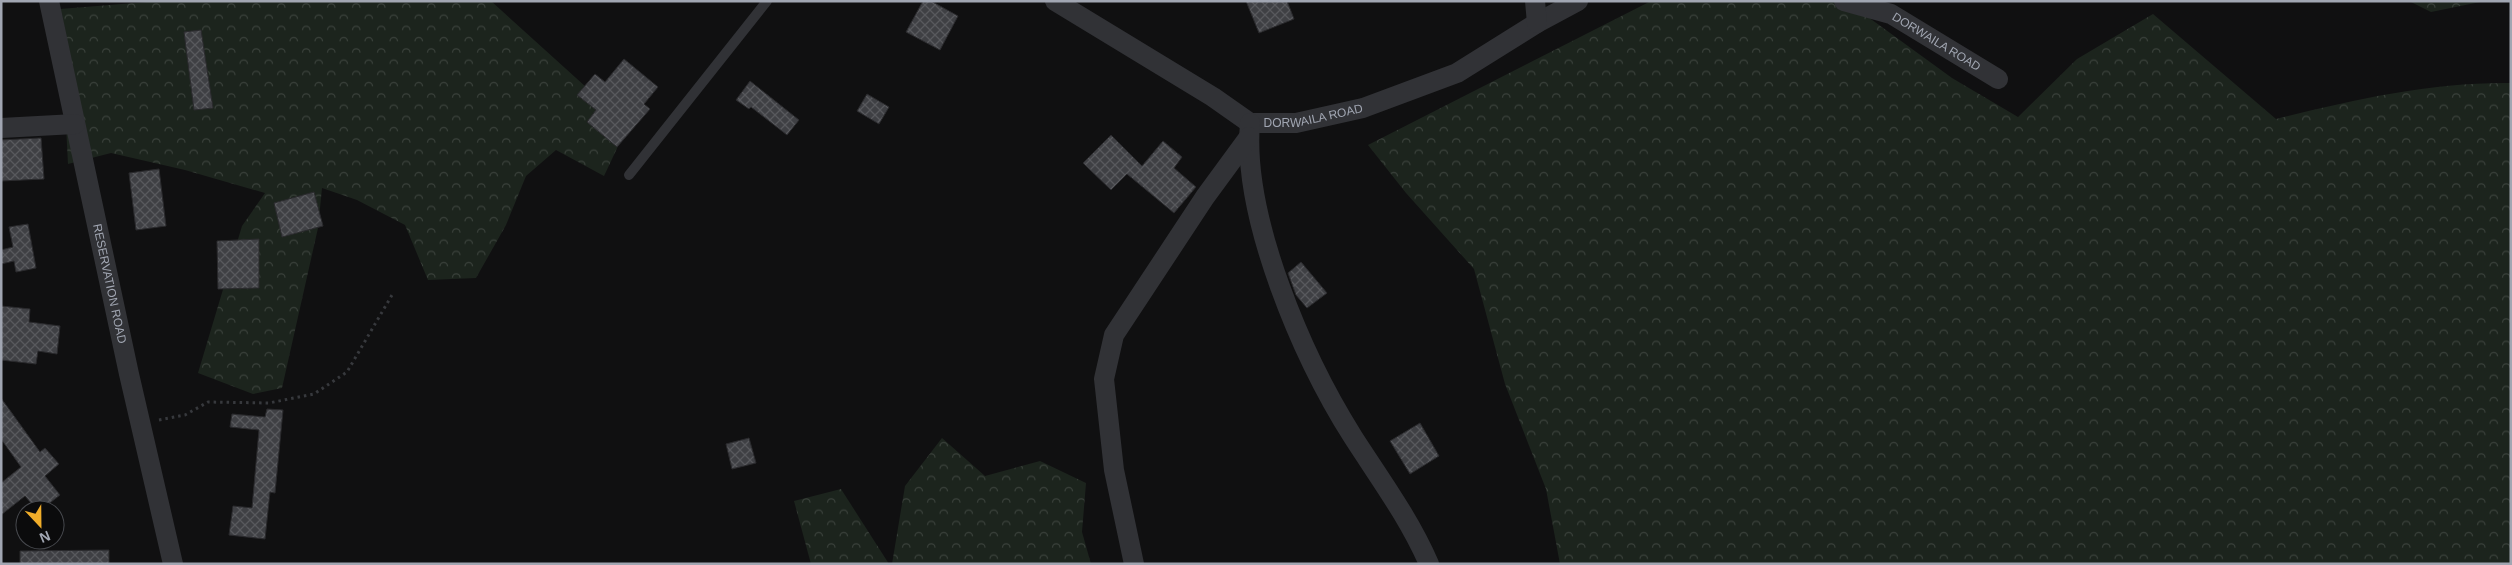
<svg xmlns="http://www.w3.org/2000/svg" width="2512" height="565" font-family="Arial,sans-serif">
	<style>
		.forest { fill: url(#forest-crowns) }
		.building { fill: url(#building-cross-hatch); stroke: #2a2a2d }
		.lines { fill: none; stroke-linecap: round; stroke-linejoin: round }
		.path { stroke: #37393d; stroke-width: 3; stroke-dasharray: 2.5 4; stroke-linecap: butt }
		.service { stroke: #313236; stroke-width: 10 }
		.minor { stroke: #313236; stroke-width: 20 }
		.labels { text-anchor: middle; stroke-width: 4; stroke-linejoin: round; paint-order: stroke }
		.street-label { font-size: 12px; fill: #a1a6b2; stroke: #0b0b0c }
	</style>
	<defs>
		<pattern id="forest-crowns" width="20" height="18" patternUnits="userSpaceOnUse" patternTransform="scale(1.25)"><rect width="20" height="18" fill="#1c241d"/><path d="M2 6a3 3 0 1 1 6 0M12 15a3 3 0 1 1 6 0" fill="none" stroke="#3a413b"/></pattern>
		<pattern id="building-cross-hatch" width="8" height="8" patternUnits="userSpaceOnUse" patternTransform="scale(1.25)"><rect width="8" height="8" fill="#3f4044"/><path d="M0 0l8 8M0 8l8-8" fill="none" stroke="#58595d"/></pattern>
	</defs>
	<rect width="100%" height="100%" fill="#101011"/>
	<!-- forest -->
	<g class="forest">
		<polygon points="159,1 491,1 628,125 604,176 556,150 526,176 506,225 476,278 428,280 405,225 357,200 322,188 318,228 282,388 253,394 198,373 242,226 265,193 185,170 111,153 68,164 60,9"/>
		<path d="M1651 1H1846L1952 78 2018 117 2077 59 2153 14 2276 119C2352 100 2431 82 2511 83V564H1560L1546 489 1505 384 1474 269 1406 193 1368 145Z"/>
		<polygon points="2409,1 2485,1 2431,12"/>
		<polygon points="942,438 985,476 1040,461 1086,483 1082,532 1091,564 892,564 905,486"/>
		<polygon points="841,489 889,564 811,564 794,501"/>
	</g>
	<!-- building -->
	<g class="building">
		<polygon points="923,1 931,1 958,16 940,50 906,32"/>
		<polygon points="1246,1 1287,1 1294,19 1259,33"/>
		<polygon points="201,30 213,108 194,110 184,32"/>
		<polygon points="624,59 658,87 644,104 650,109 617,147 587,122 596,110 577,95 595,74 605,82"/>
		<polygon points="750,81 799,120 787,135 751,107 749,109 736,100"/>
		<polygon points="867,94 889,107 879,124 857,111"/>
		<polygon points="1111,135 1142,166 1163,141 1182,157 1174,168 1196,187 1174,213 1127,174 1111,190 1083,163"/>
		<polygon points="41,138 44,179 1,181 1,140"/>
		<polygon points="159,169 166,226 136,230 129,173"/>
		<polygon points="314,192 323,226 282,237 274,203"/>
		<polygon points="28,224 36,268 16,272 14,261 1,264 1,250 13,247 9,227"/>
		<polygon points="259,239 259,288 218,289 217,241"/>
		<polygon points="1301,262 1327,293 1307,308 1296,295 1288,273"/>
		<polygon points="1,306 30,309 29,322 60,326 57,354 38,351 36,364 1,360"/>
		<polygon points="1,398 40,452 45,448 59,464 45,476 60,495 41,510 37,510 25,496 1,515 1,483 21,467 1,439"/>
		<polygon points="267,409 283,410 275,493 270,492 265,539 229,535 233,506 252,508 259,430 230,427 232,414 265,417"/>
		<polygon points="1420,423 1439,456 1410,474 1390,441"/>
		<polygon points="749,438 756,463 732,469 726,444"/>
		<polygon points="109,550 109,564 20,564 20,551"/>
	</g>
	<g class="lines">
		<!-- path -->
		<polyline class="path" points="159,420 185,415 208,402 269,403 314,394 347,372 392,295"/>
		<!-- service -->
		<polyline class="service" points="629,175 767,1"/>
		<!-- minor -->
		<g class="minor">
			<path id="s1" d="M49 1 129 374 173 564"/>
			<path id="s2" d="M1055 1 1213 97 1250 123H1296L1363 108 1457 73 1537 23 1578 1"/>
			<polyline points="1535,1 1537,23"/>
			<path id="s3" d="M1844 1 1891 14 1998 79"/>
			<path d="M1250 123C1242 218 1303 358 1353 437 1380 479 1409 518 1429 564"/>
			<polyline points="1,128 75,124"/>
			<polyline points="1134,564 1114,470 1104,379 1114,335 1205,197 1249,137"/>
		</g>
	</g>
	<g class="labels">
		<!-- street labels -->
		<g class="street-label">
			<text dy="4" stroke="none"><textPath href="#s3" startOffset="102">DORWAILA ROAD</textPath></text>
			<text dy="4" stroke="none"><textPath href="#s2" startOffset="294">DORWAILA ROAD</textPath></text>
			<text dy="4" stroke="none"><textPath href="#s1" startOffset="289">RESERVATION ROAD</textPath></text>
		</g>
	</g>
	<!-- border -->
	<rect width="2512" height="565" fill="none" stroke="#a1a6b2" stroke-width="5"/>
	<!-- north arrow -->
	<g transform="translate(40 525) rotate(158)"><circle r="24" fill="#0b0b0c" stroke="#47494e"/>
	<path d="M0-4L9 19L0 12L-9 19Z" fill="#f0ad2a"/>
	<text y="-8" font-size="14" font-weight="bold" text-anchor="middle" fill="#a1a6b2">N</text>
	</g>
</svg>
